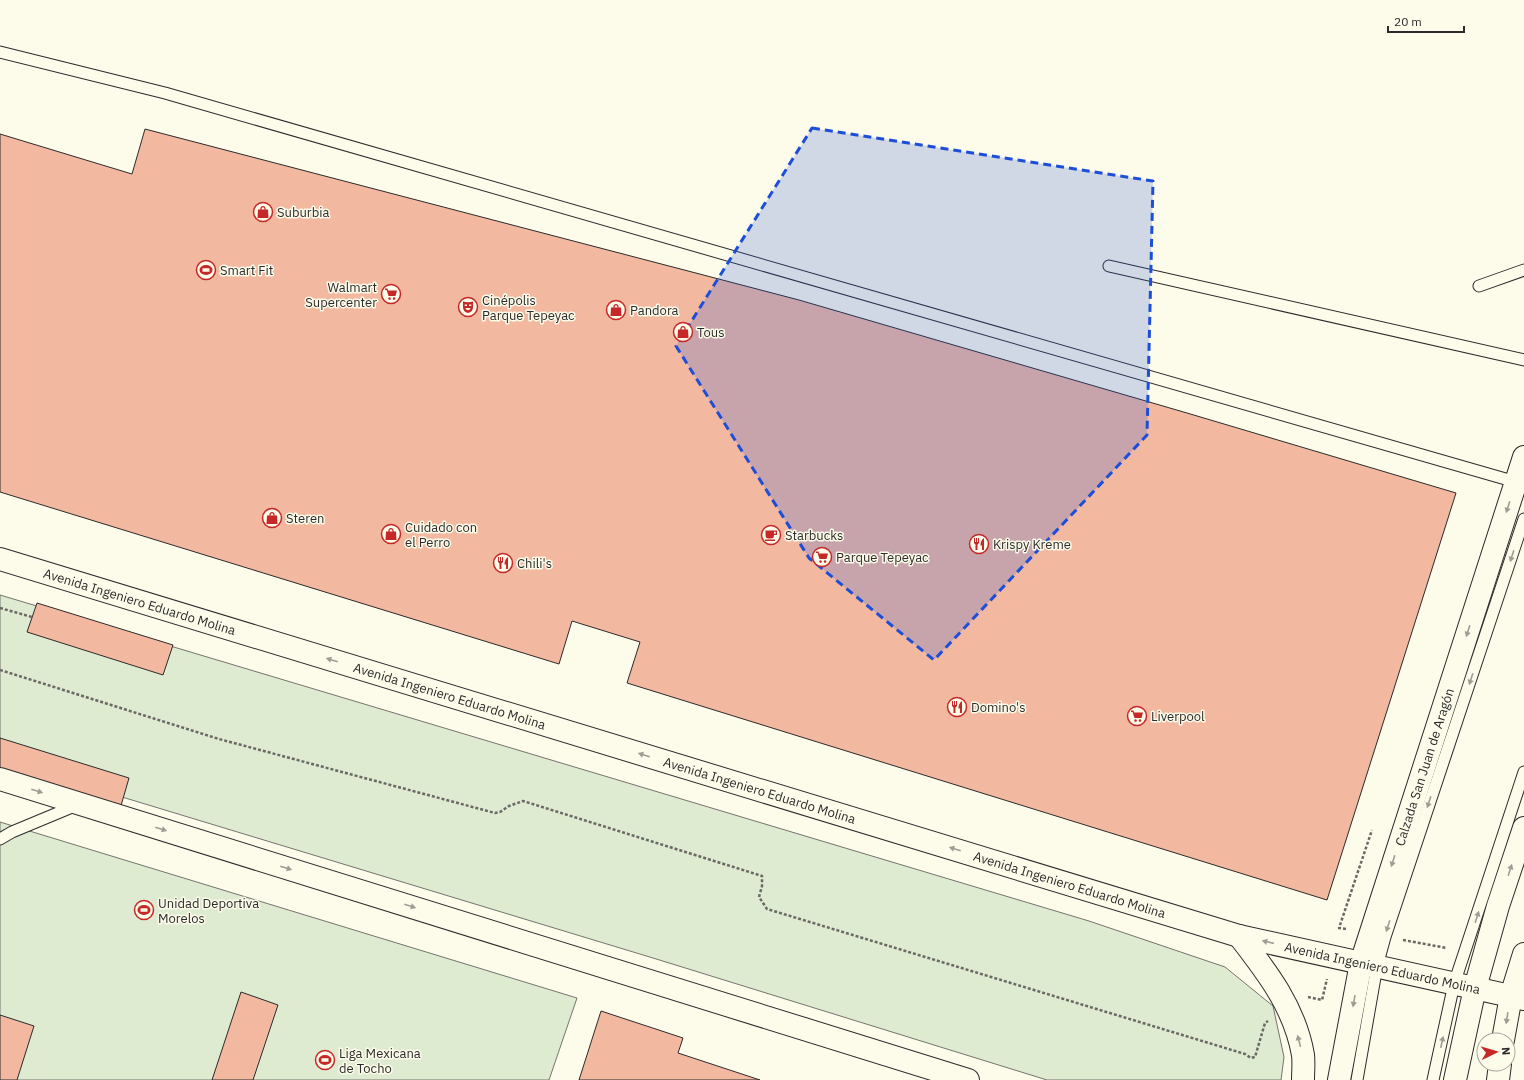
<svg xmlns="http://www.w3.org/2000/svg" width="1524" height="1080" font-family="'IBM Plex Sans',sans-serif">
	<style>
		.green { fill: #deebd1; stroke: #74746e }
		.building { fill: #f2b8a0; stroke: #2b2b2b }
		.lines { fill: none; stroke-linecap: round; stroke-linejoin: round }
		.lane-casing { stroke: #2b2b2b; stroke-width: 13 }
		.primary-casing { stroke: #2b2b2b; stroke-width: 24 }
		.path { stroke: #6a6964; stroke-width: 2.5; stroke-dasharray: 3 2; stroke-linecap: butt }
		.lane { stroke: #fdfbea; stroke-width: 11 }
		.primary { stroke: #fdfbea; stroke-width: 22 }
		.oneway { fill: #9e9d94 }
		.marked { fill: #1d4ed8; fill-opacity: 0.2; stroke: #1d4ed8; stroke-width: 3; stroke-dasharray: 8 5; stroke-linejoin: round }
		.labels { text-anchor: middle; stroke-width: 3; stroke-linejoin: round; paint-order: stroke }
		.poi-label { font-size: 13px; fill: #2b2b2b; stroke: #fdfbea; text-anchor: start }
		.street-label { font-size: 13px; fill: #2b2b2b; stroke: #fdfbea }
	</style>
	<rect width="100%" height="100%" fill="#fdfbea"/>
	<!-- green -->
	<g class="green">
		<polygon points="0,595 1089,921 1225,967 1273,1006 1284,1057 1281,1080 1047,1080 653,958 0,760"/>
		<polygon points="0,822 577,998 549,1080 0,1080"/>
	</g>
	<!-- building -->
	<g class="building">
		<polygon points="145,129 799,300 1187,413 1456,493 1327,900 627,683 640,642 572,621 559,664 0,492 0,134 132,174"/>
		<polygon points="37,603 173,645 163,675 27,632"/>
		<polygon points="0,738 129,778 120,809 0,770"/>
		<polygon points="241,992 278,1005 253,1080 212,1080"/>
		<polygon points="601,1011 683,1038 678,1053 760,1080 579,1080"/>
		<polygon points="0,1015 34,1026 17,1080 0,1080"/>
	</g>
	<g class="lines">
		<!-- lane casing -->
		<g class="lane-casing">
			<g id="lane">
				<polyline points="0,52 165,93 1516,482"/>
				<polyline points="1109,266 1524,360"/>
				<polyline points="1479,286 1524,270"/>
				<polyline points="0,839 12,832 77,805"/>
				<polyline points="1357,1080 1377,966 1385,937 1524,519"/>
				<polyline points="1433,1080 1454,984 1524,772"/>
			</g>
		</g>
		<!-- primary casing -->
		<g class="primary-casing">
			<g id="primary">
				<path id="s1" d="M0 559 1239 936 1524 999"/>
				<polyline points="0,779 968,1080"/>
				<path d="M1239 936C1267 972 1295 1008 1303 1055 1304 1063 1303 1072 1303 1080"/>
				<polyline points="1503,1040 1511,996 1524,954"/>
				<path id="s2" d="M1339 1080 1361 963 1524 457"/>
				<polyline points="1455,1080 1475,988 1498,906 1524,828"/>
				<polyline points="1498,1080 1500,1064"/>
			</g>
		</g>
		<!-- path -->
		<g class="path">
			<polyline points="0,608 32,617"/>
			<polyline points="0,670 219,739 495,813 500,812 509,806 523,801 762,876 762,886 759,897 767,909 1245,1054 1251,1058 1255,1057 1265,1023 1268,1021"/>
			<polyline points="1346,929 1339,928 1372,830"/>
			<polyline points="1403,940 1447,948"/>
			<polyline points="1308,997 1322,1000 1327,979"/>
		</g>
		<!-- lane -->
		<use href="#lane" class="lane"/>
		<!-- primary -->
		<use href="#primary" class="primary"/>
	</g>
	<!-- one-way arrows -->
	<defs><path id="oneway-solid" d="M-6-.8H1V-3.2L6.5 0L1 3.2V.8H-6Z"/></defs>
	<g class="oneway">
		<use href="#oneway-solid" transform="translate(1508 507) rotate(108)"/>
		<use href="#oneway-solid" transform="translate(1512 556) rotate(108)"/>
		<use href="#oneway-solid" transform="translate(1468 631) rotate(108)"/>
		<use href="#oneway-solid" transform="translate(332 660) rotate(-163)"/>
		<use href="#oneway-solid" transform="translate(1471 679) rotate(108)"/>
		<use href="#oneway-solid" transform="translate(644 755) rotate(-163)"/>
		<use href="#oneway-solid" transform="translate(37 791) rotate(17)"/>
		<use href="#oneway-solid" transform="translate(1429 802) rotate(108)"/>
		<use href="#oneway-solid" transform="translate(161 829) rotate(17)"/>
		<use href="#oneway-solid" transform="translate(955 849) rotate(-163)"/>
		<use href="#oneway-solid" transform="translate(1393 861) rotate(108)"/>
		<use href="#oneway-solid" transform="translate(286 868) rotate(17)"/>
		<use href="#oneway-solid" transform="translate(1510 870) rotate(-72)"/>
		<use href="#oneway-solid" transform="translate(410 906) rotate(17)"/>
		<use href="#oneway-solid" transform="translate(1477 917) rotate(-72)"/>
		<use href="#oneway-solid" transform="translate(1388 926) rotate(108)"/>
		<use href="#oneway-solid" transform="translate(1268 942) rotate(-167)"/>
		<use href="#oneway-solid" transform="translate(1354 1001) rotate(100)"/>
		<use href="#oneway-solid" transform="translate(1507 1018) rotate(99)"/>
		<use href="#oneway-solid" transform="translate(1299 1041) rotate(-104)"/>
		<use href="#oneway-solid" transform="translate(1442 1042) rotate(-78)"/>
	</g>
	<!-- marked area -->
	<path class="marked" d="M812 128 1153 181 1147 435 934 660 809 558 676 346Z"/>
	<!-- icons -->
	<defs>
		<g id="shop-ring" transform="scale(1)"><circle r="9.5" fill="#fdfbea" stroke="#c62828" stroke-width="1.5"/><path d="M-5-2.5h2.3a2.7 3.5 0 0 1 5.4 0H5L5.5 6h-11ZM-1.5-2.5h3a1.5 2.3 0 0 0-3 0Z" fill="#c62828"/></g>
		<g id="stadium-ring" transform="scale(1)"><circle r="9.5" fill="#fdfbea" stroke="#c62828" stroke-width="1.5"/><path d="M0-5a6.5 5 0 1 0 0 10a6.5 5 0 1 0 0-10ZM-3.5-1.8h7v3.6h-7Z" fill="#c62828"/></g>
		<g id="supermarket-ring" transform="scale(1)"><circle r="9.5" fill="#fdfbea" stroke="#c62828" stroke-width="1.5"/><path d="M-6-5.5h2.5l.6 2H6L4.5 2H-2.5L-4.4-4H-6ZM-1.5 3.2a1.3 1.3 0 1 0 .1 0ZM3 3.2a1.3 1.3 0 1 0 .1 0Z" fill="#c62828"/></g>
		<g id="theatre-ring" transform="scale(1)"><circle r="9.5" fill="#fdfbea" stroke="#c62828" stroke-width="1.5"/><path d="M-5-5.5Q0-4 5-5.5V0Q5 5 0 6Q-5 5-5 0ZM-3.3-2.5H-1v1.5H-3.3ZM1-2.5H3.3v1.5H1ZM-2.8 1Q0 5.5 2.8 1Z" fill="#c62828"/></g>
		<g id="cafe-ring" transform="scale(1)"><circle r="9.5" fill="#fdfbea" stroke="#c62828" stroke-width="1.5"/><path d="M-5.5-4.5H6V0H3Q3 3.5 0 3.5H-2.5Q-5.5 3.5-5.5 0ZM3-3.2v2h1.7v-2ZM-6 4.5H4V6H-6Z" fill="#c62828"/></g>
		<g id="restaurant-ring" transform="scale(1)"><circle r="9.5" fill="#fdfbea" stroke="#c62828" stroke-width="1.5"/><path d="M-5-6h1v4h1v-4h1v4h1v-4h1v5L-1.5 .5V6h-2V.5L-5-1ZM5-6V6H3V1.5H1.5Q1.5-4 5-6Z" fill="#c62828"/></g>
	</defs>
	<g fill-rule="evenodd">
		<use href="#shop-ring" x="263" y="212"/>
		<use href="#stadium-ring" x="206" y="270"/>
		<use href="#supermarket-ring" x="391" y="294"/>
		<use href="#theatre-ring" x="468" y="307"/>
		<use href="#shop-ring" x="616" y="310"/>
		<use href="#shop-ring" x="683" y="332"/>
		<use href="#shop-ring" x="272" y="518"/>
		<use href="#shop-ring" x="391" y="534"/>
		<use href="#cafe-ring" x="771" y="535"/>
		<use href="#restaurant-ring" x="979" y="544"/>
		<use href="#supermarket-ring" x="822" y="557"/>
		<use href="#restaurant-ring" x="503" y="563"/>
		<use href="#restaurant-ring" x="957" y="707"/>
		<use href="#supermarket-ring" x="1137" y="716"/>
		<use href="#stadium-ring" x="144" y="910"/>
		<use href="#stadium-ring" x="325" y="1060"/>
	</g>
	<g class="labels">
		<!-- poi labels -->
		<g class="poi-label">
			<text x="277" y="217">Suburbia</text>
			<text x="220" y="275">Smart Fit</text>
			<text x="377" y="292" text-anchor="end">Walmart<tspan x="377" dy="15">Supercenter</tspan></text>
			<text x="482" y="305">Cinépolis<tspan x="482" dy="15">Parque Tepeyac</tspan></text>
			<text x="630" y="315">Pandora</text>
			<text x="697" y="337">Tous</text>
			<text x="286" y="523">Steren</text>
			<text x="405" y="532">Cuidado con<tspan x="405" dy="15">el Perro</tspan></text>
			<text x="785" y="540">Starbucks</text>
			<text x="993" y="549">Krispy Kreme</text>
			<text x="836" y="562">Parque Tepeyac</text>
			<text x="517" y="568">Chili's</text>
			<text x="971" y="712">Domino's</text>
			<text x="1151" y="721">Liverpool</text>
			<text x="158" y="908">Unidad Deportiva<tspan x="158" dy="15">Morelos</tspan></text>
			<text x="339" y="1058">Liga Mexicana<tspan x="339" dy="15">de Tocho</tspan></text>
		</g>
		<!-- street labels -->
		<g class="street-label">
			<text dy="5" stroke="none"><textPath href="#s1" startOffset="146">Avenida Ingeniero Eduardo Molina</textPath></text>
			<text dy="5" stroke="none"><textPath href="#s1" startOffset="470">Avenida Ingeniero Eduardo Molina</textPath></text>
			<text dy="5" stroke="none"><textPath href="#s2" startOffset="325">Calzada San Juan de Aragón</textPath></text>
			<text dy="5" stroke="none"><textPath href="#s1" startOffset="794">Avenida Ingeniero Eduardo Molina</textPath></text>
			<text dy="5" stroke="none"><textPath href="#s1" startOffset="1118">Avenida Ingeniero Eduardo Molina</textPath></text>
			<text dy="5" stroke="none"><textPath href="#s1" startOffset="1442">Avenida Ingeniero Eduardo Molina</textPath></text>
		</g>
	</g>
	<!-- north arrow -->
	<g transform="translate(1496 1052) rotate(85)"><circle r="19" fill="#fdfbea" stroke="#a9a89e"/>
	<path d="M0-3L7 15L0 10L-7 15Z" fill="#c62828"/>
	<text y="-6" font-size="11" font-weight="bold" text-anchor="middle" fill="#2b2b2b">N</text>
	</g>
	<!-- scale -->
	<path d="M1388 26v6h76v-6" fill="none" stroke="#2b2b2b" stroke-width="2"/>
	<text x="1394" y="26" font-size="12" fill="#2b2b2b" stroke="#fdfbea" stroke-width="3" paint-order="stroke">20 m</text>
</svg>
